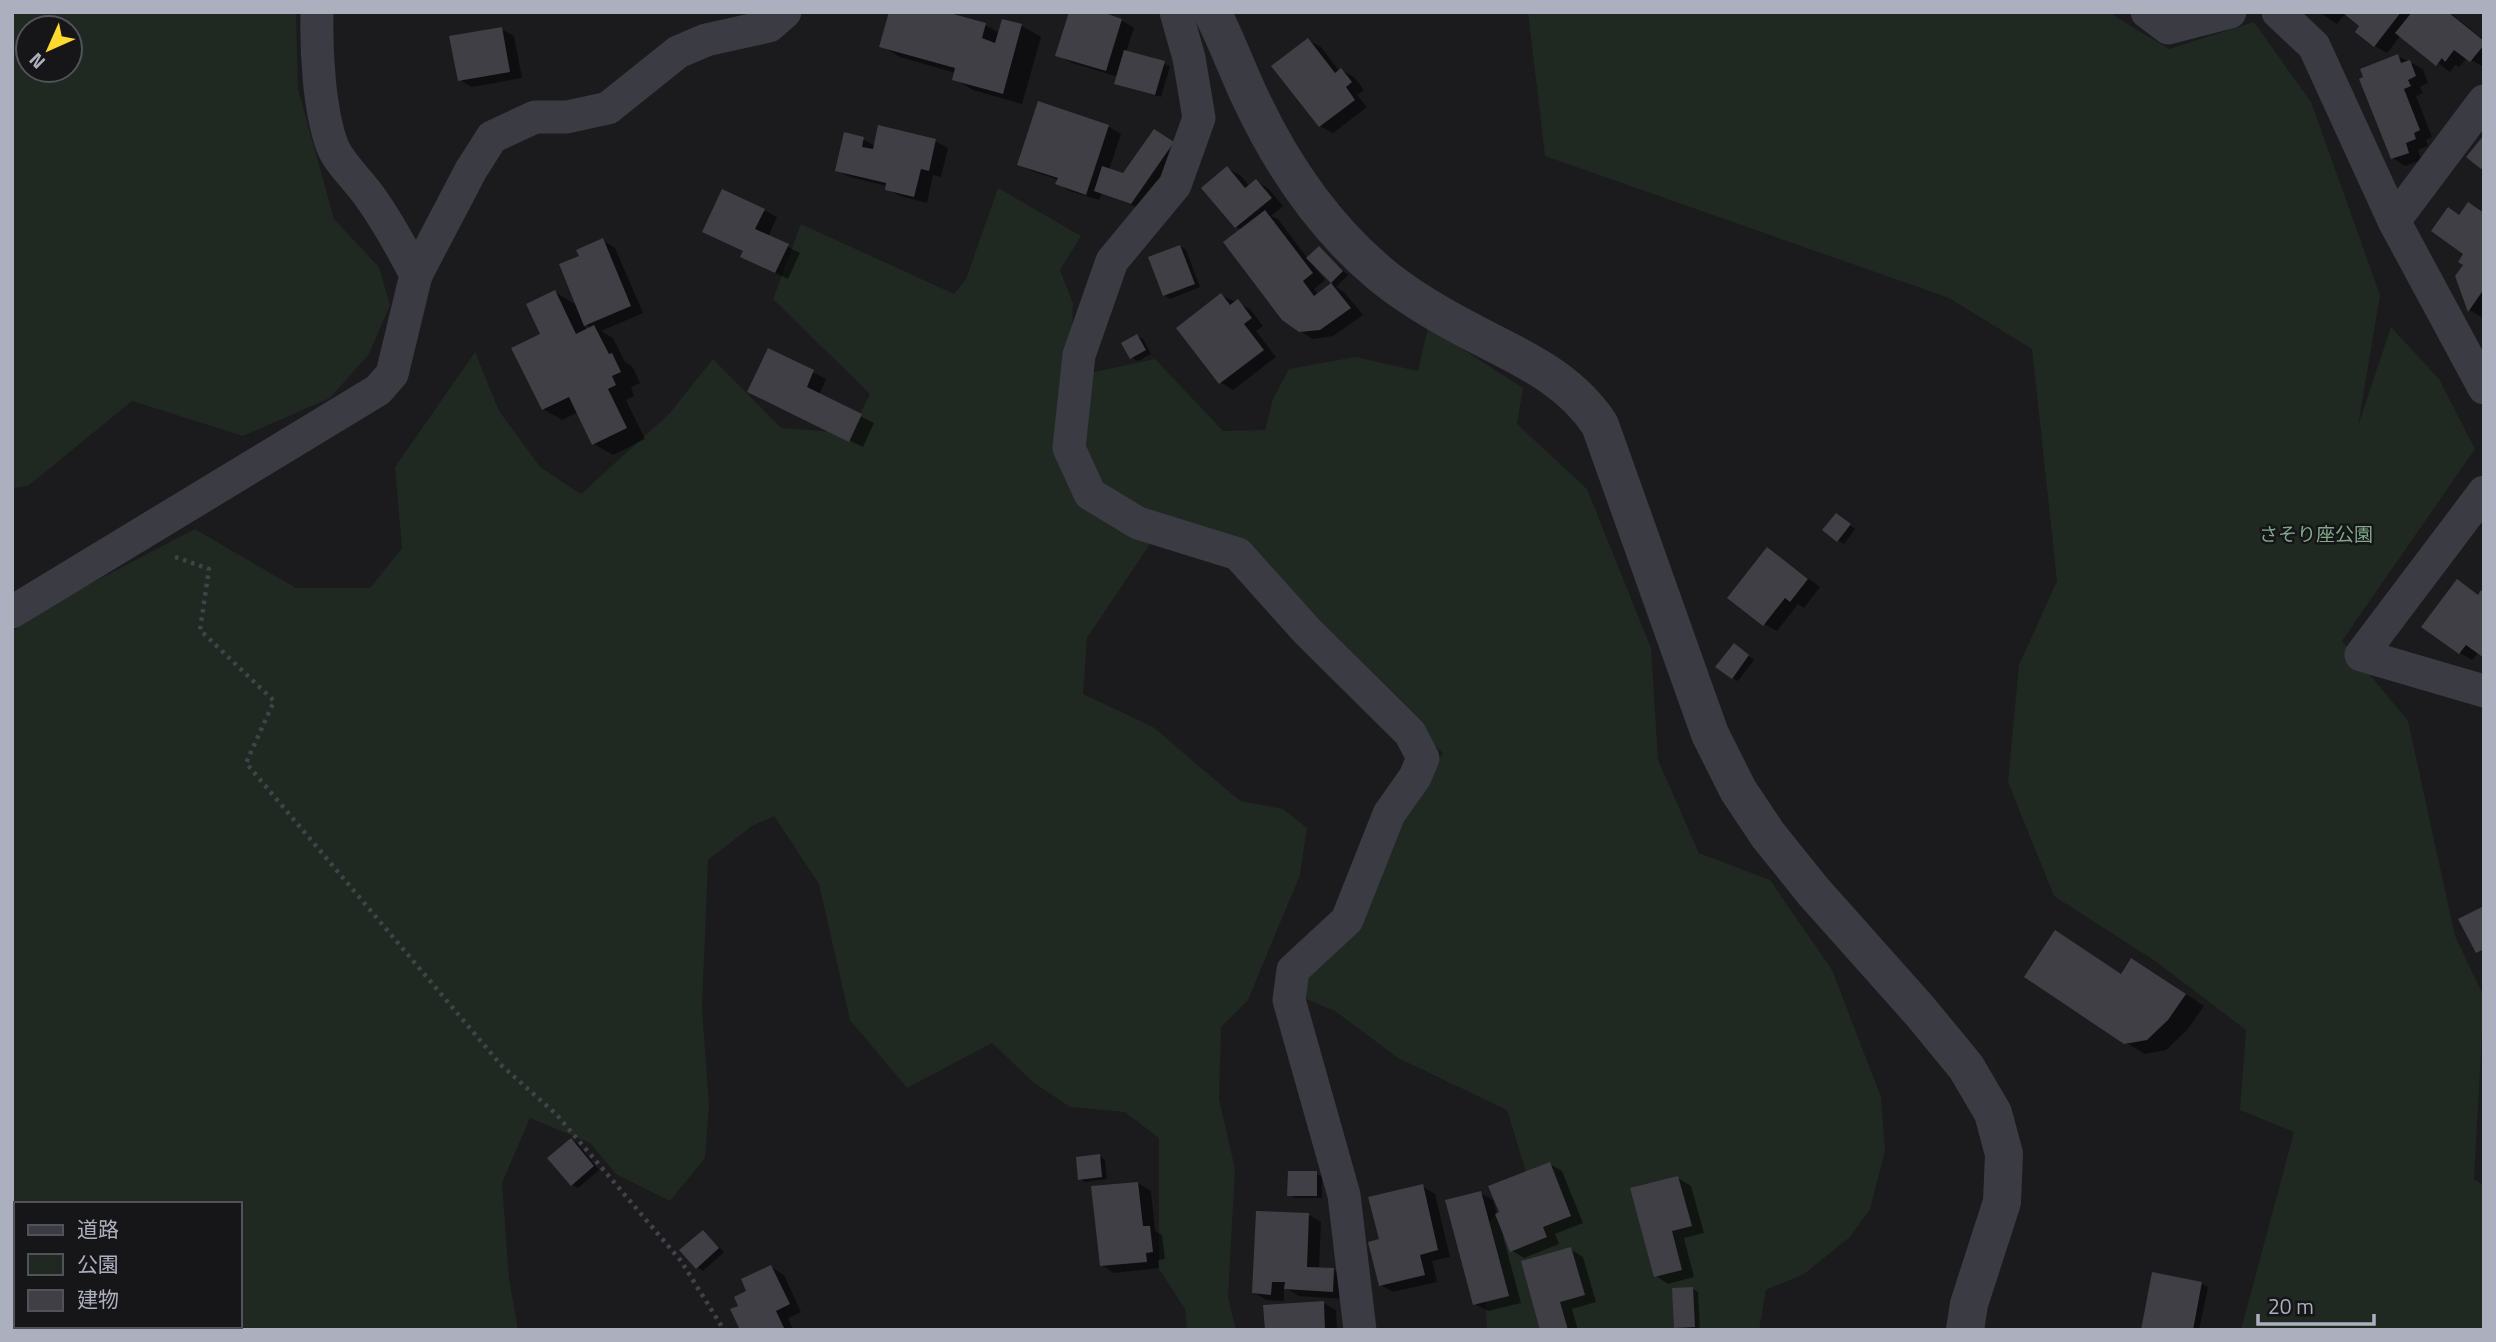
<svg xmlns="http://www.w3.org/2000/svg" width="2496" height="1342" font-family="'Titillium Web','Noto Sans JP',sans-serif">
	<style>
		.green { fill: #1f2922; fill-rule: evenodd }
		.shadow { fill: #0007; fill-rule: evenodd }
		.building { fill: #403f45 }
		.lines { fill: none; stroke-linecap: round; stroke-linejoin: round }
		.path { stroke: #41424a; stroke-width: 4.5; stroke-dasharray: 3.5 5; stroke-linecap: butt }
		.minor { stroke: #3b3b43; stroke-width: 33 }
		.tertiary { stroke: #3b3b43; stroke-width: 38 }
		.labels { text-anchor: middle; stroke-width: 5; stroke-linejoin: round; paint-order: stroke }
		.park-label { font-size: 19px; fill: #81aa8a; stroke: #161518 }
	</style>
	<rect width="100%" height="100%" fill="#1b1a1d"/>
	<!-- green -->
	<g class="green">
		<path d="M12 12H296L298 89 334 219 379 267 390 305 369 354 330 398 243 436 132 401 28 486 12 488ZM28 28H70V70H28Z"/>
		<polygon points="1528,12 2112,12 2116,17 2169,49 2254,22 2311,102 2380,295 2358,426 2391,327 2439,379 2475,449 2342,641 2408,721 2455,936 2484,997 2474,1179 2484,1186 2484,1330 2241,1330 2294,1132 2240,1110 2246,1030 2155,961 2054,896 2008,782 2019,665 2057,581 2032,349 1949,298 1545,156"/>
		<path d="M998 188 1081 236 1060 270 1073 303 1071 377 1155 359 1223 431 1265 430 1273 399 1289 369 1355 357 1418 371 1428 327 1523 388 1517 424 1587 489 1651 648 1658 760 1699 853 1770 880 1832 970 1881 1097 1885 1151 1870 1209 1850 1237 1804 1274 1766 1290 1759 1330H1487L1482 1229 1529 1182 1507 1110 1398 1058 1335 1011 1294 994 1443 753 1366 683 1238 545 1150 544 1087 638 1083 694 1153 727 1240 801 1283 809 1307 828 1300 875 1248 1000 1221 1027 1219 1099 1235 1169 1228 1297 1236 1330H1187L1185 1309 1159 1269V1138L1125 1112 1070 1107 1034 1083 992 1043 907 1088 850 1020 819 884 774 816 752 826 708 860 702 1008 709 1105 705 1158 670 1201 616 1174 590 1143 530 1118 502 1183 509 1279 518 1330H12V632L61 599 195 529 296 588H370L402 548 395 467 475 352 499 411 540 467 581 494 669 414 713 359 781 428 850 433 870 394 773 299 801 224 954 294 966 279ZM16 1204H240V1326H16Z"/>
	</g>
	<!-- shadow -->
	<g class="shadow">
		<polygon points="2319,12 2449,12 2484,40 2484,67 2467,58 2459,67 2455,65 2450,72 2401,35 2387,53 2375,46 2362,25 2346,13 2337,24"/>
		<polygon points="1121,20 1134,28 1126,52 1170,66 1161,97 1122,86 1118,77 1070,62 1058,55"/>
		<polygon points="1003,21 1022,26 1041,37 1022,104 973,90 954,79 956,73 900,57 881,46 985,25 1000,33"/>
		<polygon points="501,29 514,36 522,78 472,87 460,80"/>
		<polygon points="1308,40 1321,47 1339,71 1341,70 1354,77 1364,90 1357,95 1367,107 1333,133 1320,126"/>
		<polygon points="2398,56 2423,69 2428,83 2420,87 2423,93 2416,96 2432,137 2426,140 2428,146 2418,150 2421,160 2405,166 2392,158"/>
		<polygon points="1039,103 1109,127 1121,134 1109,170 1124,175 1155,131 1185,151 1145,210 1102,194 1099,200 1070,191 1058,184 1059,180 1032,171 1019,164"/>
		<polygon points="863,139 875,146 935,141 948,148 941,177 933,175 927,203 900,196 887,189 887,186 850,177 837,170"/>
		<path d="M1227 168 1240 175 1250 187 1256 181 1269 189 1283 206 1271 216 1278 219 1308 259 1319 248 1348 275 1336 287 1344 292 1363 315 1333 336 1313 339 1300 331 1242 230 1236 227ZM1317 266 1333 283 1319 295 1314 289 1325 280 1315 268Z"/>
		<polygon points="764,210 777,217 768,237 800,253 788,279 754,263 744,251 717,238"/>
		<polygon points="2484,213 2484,314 2481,317 2469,310 2465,264 2466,253"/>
		<path d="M602 240 615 248 643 313 601 331 613 338 625 362 632 366 640 383 631 387 634 396 626 400 645 439 613 455 594 444 578 412 562 420 543 409 542 334 555 292 578 306 581 257ZM583 323 592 328 587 331Z"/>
		<polygon points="1180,246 1186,250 1200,287 1170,299 1164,295"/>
		<polygon points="1221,295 1250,309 1263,326 1256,331 1276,357 1233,390 1220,382"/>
		<polygon points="1137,336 1143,339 1151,354 1138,361 1132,358"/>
		<polygon points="768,350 826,379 819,395 874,423 863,447 761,399"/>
		<polygon points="1842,519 1855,529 1844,544 1838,540"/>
		<polygon points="1768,549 1820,587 1804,608 1798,604 1777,631 1764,624"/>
		<polygon points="2457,581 2479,596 2479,652 2472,660 2460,653"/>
		<polygon points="1740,649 1754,660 1738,681 1732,678"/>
		<polygon points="2151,971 2204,1006 2187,1030 2166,1050 2145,1054 2125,1042"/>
		<polygon points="571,1140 577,1143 599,1170 578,1188 572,1185"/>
		<polygon points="1099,1156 1105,1160 1107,1179 1085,1182 1079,1178"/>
		<polygon points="1550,1164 1562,1171 1583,1223 1555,1234 1559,1244 1524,1258 1511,1250 1505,1236 1503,1236 1521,1303 1488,1311 1475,1304 1480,1193 1493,1200 1497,1215"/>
		<polygon points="1316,1173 1322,1177 1322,1198 1295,1198 1289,1195"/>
		<polygon points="1678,1178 1691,1186 1704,1233 1684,1238 1694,1277 1668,1284 1656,1276"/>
		<polygon points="1138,1183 1151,1191 1155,1231 1162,1235 1165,1259 1158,1260 1159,1268 1114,1273 1102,1265"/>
		<polygon points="1422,1186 1435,1194 1450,1257 1432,1261 1437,1282 1393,1292 1381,1285 1381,1241"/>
		<polygon points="1309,1215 1321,1222 1319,1269 1334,1270 1346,1277 1345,1299 1299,1296 1284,1287 1284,1301 1267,1300 1254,1293"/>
		<polygon points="703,1232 724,1252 703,1271 697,1267"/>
		<polygon points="1570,1249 1583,1257 1596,1302 1572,1309 1578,1330 1542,1330"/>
		<polygon points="771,1267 784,1275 801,1312 788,1318 793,1330 742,1330 740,1307 748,1291"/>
		<polygon points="2153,1274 2202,1284 2208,1287 2199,1330 2143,1330"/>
		<polygon points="1693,1289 1698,1292 1700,1330 1680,1330 1676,1327"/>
		<polygon points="1323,1303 1336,1310 1337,1330 1267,1330"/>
	</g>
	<!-- building -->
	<g class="building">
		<polygon points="889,12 946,12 986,23 982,38 995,43 1002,19 1022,24 1003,94 952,80 955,68 879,47"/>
		<polygon points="1069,12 1102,12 1122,19 1106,71 1055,56"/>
		<polygon points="2342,12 2401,12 2374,47 2355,32 2359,26"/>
		<polygon points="2412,12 2448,12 2484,41 2484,45 2470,62 2454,50 2445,62 2442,58 2436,66 2395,33"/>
		<polygon points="502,27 510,72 458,81 449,36"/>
		<polygon points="1308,38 1335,73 1341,68 1352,82 1346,87 1355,100 1319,127 1271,66"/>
		<polygon points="1124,50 1165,61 1155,95 1114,84"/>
		<polygon points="2398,54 2401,63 2410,60 2416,76 2408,80 2411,86 2404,89 2420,130 2414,133 2416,139 2406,143 2409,153 2391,159 2359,79 2363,77 2360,69"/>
		<polygon points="1038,101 1109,125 1086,195 1055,184 1058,178 1017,165"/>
		<polygon points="878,125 936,139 929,171 921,169 914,197 885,190 886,183 835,171 844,132 864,137 862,147 873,149"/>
		<polygon points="1154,129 1174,142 1131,204 1094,191 1102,166 1123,173"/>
		<polygon points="2484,135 2484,166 2481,169 2466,157"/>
		<polygon points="1227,166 1245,188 1256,179 1272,198 1235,228 1201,188"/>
		<polygon points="722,189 765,209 755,229 789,244 775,273 740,257 743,251 702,232"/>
		<polygon points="2468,202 2484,213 2484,289 2468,312 2455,276 2463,265 2458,262 2463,254 2431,231 2448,207 2459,215"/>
		<polygon points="1265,210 1313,273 1303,281 1314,296 1331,283 1306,258 1319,246 1343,271 1331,283 1351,308 1320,330 1299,332 1282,320 1223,242"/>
		<polygon points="603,238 631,306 584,326 559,264 579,256 576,250"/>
		<polygon points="1180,245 1195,284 1163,296 1148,257"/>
		<polygon points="555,290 576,334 594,325 609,354 612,353 621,372 612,376 616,385 608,389 627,428 592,445 569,397 542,410 511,348 540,334 526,304"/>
		<polygon points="1221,293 1230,305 1238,299 1252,318 1244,324 1264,350 1219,384 1176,328"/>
		<polygon points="1137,334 1146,350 1130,359 1121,343"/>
		<polygon points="768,348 814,370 807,387 862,414 849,442 747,392"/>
		<polygon points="1836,513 1851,524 1837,542 1822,530"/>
		<polygon points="1767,547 1808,579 1790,602 1785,598 1763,626 1727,598"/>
		<polygon points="2457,579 2478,595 2481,590 2484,593 2484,658 2466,645 2459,654 2421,627"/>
		<polygon points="1734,643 1749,655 1732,679 1715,667"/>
		<polygon points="2484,906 2484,949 2476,953 2458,919"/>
		<polygon points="2055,930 2121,974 2131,958 2186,994 2168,1020 2147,1040 2124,1044 2024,977"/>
		<polygon points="571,1138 594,1166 571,1186 547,1158"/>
		<polygon points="1100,1154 1102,1177 1078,1180 1076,1157"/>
		<polygon points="1550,1162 1571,1216 1543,1227 1547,1237 1510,1252 1495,1214 1499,1212 1488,1186"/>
		<polygon points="1288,1171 1317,1171 1317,1196 1287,1196"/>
		<polygon points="1678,1176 1692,1226 1672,1231 1682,1270 1654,1277 1630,1188"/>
		<polygon points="1138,1182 1143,1226 1150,1226 1153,1252 1146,1253 1147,1262 1100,1266 1091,1186"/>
		<polygon points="1423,1184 1438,1250 1420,1255 1425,1275 1379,1286 1368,1242 1379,1239 1368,1197"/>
		<polygon points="1481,1191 1509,1296 1473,1305 1445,1200"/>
		<polygon points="1256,1211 1309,1213 1307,1267 1334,1268 1333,1292 1284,1289 1285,1282 1272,1282 1271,1295 1252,1293"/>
		<polygon points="703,1230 719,1248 696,1269 679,1250"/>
		<polygon points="1571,1247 1585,1295 1560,1302 1568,1330 1540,1330 1521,1261"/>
		<polygon points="771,1265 790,1304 776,1311 785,1330 740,1330 730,1309 738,1306 734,1297 746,1291 741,1279"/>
		<polygon points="2152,1272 2202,1282 2193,1330 2141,1330"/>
		<polygon points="1693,1287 1695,1327 1674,1328 1672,1288"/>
		<polygon points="1324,1301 1325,1330 1265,1330 1263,1305"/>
	</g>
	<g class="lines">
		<!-- path -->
		<polyline class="path" points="175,557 209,569 200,630 274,701 246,763 501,1065 556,1114 681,1261 724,1330"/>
		<!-- minor -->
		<g class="minor">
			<polyline points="1176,12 1189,58 1199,118 1175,185 1112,261 1079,355 1069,448 1090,494 1138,523 1238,554 1307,631 1410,733 1423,758 1415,777 1389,814 1347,920 1293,970 1289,1000 1344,1195 1360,1330"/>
			<polyline points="2147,12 2168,28 2230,12"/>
			<polyline points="2278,12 2314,46 2394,221 2484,388"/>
			<polyline points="2394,221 2484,101"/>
			<polyline points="416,275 471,170 492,137 535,117 567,117 608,108 678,52 706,40 769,26 785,12"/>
			<polyline points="2484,492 2361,655 2484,691"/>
			<path d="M12 612 378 390 392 374 416 275C402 248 388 222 370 197 359 181 338 162 332 145 319 109 316 50 317 12"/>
		</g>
		<!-- tertiary -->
		<path class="tertiary" d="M1212 12C1226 39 1236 67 1249 95 1280 162 1322 225 1379 273 1405 295 1434 312 1464 328 1514 355 1568 375 1600 425L1710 734 1738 790 1768 835 1813 891 1919 1010 1966 1067 1993 1113 2004 1154 2002 1202 1969 1304 1965 1330"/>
	</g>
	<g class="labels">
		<!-- park labels -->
		<g class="park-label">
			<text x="2316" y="541">さそり座公園</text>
		</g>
	</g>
	<!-- border -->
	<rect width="2496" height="1342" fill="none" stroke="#acafbe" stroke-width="28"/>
	<!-- legend -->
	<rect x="14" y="1202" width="228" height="126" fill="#161518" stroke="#52535a" stroke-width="2"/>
	<rect x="28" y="1225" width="35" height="10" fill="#3b3b43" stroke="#52535a" stroke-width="2"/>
	<text x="77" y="1237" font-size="21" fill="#acafbe">道路</text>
	<rect x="28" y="1254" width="35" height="21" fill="#1f2922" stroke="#52535a" stroke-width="2"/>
	<text x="77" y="1272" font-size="21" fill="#acafbe">公園</text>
	<rect x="28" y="1290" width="35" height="21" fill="#403f45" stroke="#52535a" stroke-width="2"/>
	<text x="77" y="1307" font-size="21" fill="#acafbe">建物</text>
	<!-- north arrow -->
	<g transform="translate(49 49) rotate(225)"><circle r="33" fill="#161518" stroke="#52535a" stroke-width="2"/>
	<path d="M0-5L12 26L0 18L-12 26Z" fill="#ffd830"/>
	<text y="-10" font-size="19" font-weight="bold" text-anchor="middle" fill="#acafbe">N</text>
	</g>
	<!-- scale -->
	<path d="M2258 1314v10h116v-10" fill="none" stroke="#acafbe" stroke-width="3.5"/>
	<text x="2268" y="1314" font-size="21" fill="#acafbe" stroke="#161518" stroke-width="5" paint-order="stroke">20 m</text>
</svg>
